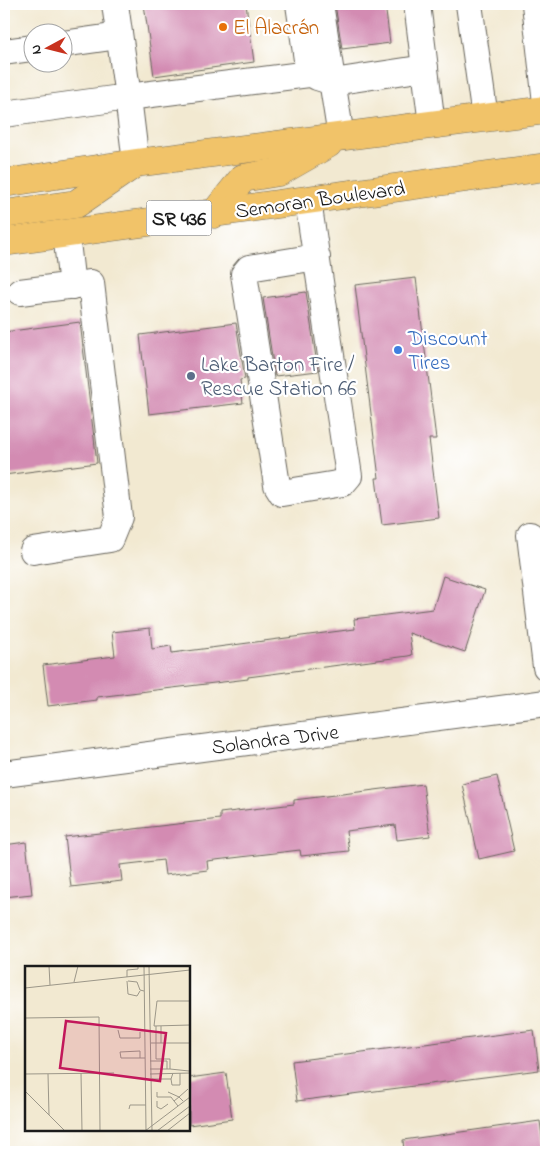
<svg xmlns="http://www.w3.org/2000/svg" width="550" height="1156" font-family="'Indie Flower',sans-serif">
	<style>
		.building { fill: #d38bb2 }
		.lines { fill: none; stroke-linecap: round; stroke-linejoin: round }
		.minor-casing { stroke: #67645b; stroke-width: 28 }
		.major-casing { stroke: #67645b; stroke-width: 29 }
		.minor { stroke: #fff; stroke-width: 26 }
		.major { stroke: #f1c369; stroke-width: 28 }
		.food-dot { fill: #e8710a; stroke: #fff; stroke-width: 2 }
		.shop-dot { fill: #3f7fe0; stroke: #fff; stroke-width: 2 }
		.service-dot { fill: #5c6f8a; stroke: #fff; stroke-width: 2 }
		.labels { text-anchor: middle; stroke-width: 4.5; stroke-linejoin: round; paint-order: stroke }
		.shield { fill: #fff; stroke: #606060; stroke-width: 1 }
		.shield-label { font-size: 20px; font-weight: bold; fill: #1c1c1c }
		.food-label { font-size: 21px; fill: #c56008; stroke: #fff; text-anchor: start }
		.street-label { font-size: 21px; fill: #1c1c1c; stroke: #fff }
		.shop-label { font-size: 21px; fill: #366cbe; stroke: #fff; text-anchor: start }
		.service-label { font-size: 21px; fill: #4e5e75; stroke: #fff; text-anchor: start }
		.inset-road { fill: none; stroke: #9c9789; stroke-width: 1 }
		.view { fill: #c2185b; fill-opacity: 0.15; stroke: #c2185b; stroke-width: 2.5 }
		.inset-edge { fill: none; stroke: #1c1c1c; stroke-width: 2.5 }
	</style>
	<rect width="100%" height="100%" fill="#fff"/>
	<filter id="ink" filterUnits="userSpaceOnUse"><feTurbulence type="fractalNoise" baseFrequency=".02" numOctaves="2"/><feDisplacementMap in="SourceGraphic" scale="10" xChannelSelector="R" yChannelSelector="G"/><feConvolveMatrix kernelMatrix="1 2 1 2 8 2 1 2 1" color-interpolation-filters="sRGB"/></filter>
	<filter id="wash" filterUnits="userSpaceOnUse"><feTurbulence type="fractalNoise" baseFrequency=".0096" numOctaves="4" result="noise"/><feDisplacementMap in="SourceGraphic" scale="20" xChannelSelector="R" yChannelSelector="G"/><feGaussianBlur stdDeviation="1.12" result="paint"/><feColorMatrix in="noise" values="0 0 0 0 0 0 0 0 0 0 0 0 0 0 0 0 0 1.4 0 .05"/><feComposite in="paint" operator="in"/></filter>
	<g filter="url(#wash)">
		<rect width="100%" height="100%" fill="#f2e9d1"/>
		<g id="blocks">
			<!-- building -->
			<g class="building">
				<polygon points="144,4 246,4 254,62 154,76"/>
				<polygon points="335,4 385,4 390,43 342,49"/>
				<polygon points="416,278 436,439 429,439 439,518 382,525 376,478 379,478 355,285"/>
				<polygon points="306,292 318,371 275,376 263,298"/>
				<polygon points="80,322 97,463 4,475 4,332"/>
				<polygon points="236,323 245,379 240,380 243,403 149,414 140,335"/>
				<polygon points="443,576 485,590 465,652 409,633 412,655 408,656 248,677 248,679 97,697 97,700 48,706 43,665 115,656 112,632 150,628 152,649 171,646 172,653 355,629 354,619 433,609"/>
				<polygon points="497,776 514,851 479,859 462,784"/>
				<polygon points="423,784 430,836 397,840 395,825 346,831 349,851 301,856 300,850 207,861 208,870 165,875 163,860 120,865 122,881 71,887 65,837 220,819 220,813 294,804 294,800"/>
				<polygon points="26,842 32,894 4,897 4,845"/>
				<polygon points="534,1030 539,1070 297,1101 292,1061"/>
				<polygon points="226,1073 232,1119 189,1125 189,1078"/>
				<polygon points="540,1121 544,1152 404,1152 403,1140"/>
			</g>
		</g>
	</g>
	<g filter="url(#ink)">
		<use href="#blocks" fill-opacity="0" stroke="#67645b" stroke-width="1"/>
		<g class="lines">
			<!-- minor casing -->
			<g class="minor-casing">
				<g id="minor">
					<polyline points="320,4 341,137"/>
					<polyline points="417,4 432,125"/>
					<polyline points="469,4 485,118"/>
					<polyline points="535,4 546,103"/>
					<polyline points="62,44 119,36"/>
					<polyline points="4,52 32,48"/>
					<polyline points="317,77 333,82 425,68"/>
					<polyline points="4,114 128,97 115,4"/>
					<polyline points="136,163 128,97 309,74 299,4"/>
					<polyline points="308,201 349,476 343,483 282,493 277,485 244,274 249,268 317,257"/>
					<polyline points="66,233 72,286"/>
					<polyline points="20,292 91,283 119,517 110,539 33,551"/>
					<polyline points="530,535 546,667"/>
					<polyline points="4,774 546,703"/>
				</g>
			</g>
			<!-- major casing -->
			<g class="major-casing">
				<g id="major">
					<polyline points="4,183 136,163 546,110"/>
					<polyline points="4,214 76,204 130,167"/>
					<polyline points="214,214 243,178 279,172 328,144"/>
					<polyline points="4,242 546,167"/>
				</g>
			</g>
			<!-- minor -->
			<use href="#minor" class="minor"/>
			<!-- major -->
			<use href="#major" class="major"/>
		</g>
	</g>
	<!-- markers -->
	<circle class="food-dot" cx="223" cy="27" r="5"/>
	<circle class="shop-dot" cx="398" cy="350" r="5"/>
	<circle class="service-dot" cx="191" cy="376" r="5"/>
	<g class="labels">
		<!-- shield labels -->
		<rect class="shield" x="146.5" y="200.5" width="65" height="35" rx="4"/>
		<g class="shield-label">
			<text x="179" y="225">SR 436</text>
		</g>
		<!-- food labels -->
		<g class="food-label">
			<text x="233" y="34">El Alacrán</text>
		</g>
		<!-- street labels -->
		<g class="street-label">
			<text transform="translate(320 199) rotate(-8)" y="7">Semoran Boulevard</text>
			<text transform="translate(275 739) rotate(-7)" y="7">Solandra Drive</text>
		</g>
		<!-- shop labels -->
		<g class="shop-label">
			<text x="408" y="345">Discount<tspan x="408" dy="24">Tires</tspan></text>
		</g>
		<!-- service labels -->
		<g class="service-label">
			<text x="201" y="371">Lake Barton Fire /<tspan x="201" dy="24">Rescue Station 66</tspan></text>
		</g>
	</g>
	<!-- overview -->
	<g transform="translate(25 966)">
		<rect width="165" height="165" fill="#f2e9d1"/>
		<path class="inset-road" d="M24 0 25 19M119 0 121 165M124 0 127 165M102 11V4L113 3V0M102 15 103 28 112 30 115 25M103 15 112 16 115 24 119 25M49 16 53 0M0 22 165 4M0 52 74 51 75 165M129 60 132 35H165M129 60 165 59M131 60V77H165M136 60V77M93 64 95 72H115V66M115 92V85L95 86 96 92H120M125 95H142V103M125 103H145V93H131V77H126M145 103 164 105M56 107 57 165M0 108 89 107M23 108 24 149M125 108 165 107M127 113H146L148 107M146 113 147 119H155V107M0 125 40 165M132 126V131H146L149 135M143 126 154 131 163 123M132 135V141L136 143 143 138M153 140 149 135 154 131 158 135M104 143 105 139H121M120 165 165 131M132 165 165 140M142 165 165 147"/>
		<path class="view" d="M41 55 141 67 135 115 35 102Z"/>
		<rect width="165" height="165" class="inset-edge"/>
	</g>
	<!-- margin -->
	<rect width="550" height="1156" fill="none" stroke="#fff" stroke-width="20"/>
	<!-- north arrow -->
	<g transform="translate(48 48) rotate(263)"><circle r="24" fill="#ffffff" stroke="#a4a4a4"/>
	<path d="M0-4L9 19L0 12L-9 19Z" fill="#c8321e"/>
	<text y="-8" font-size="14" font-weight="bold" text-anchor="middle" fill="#1c1c1c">N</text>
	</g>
</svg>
